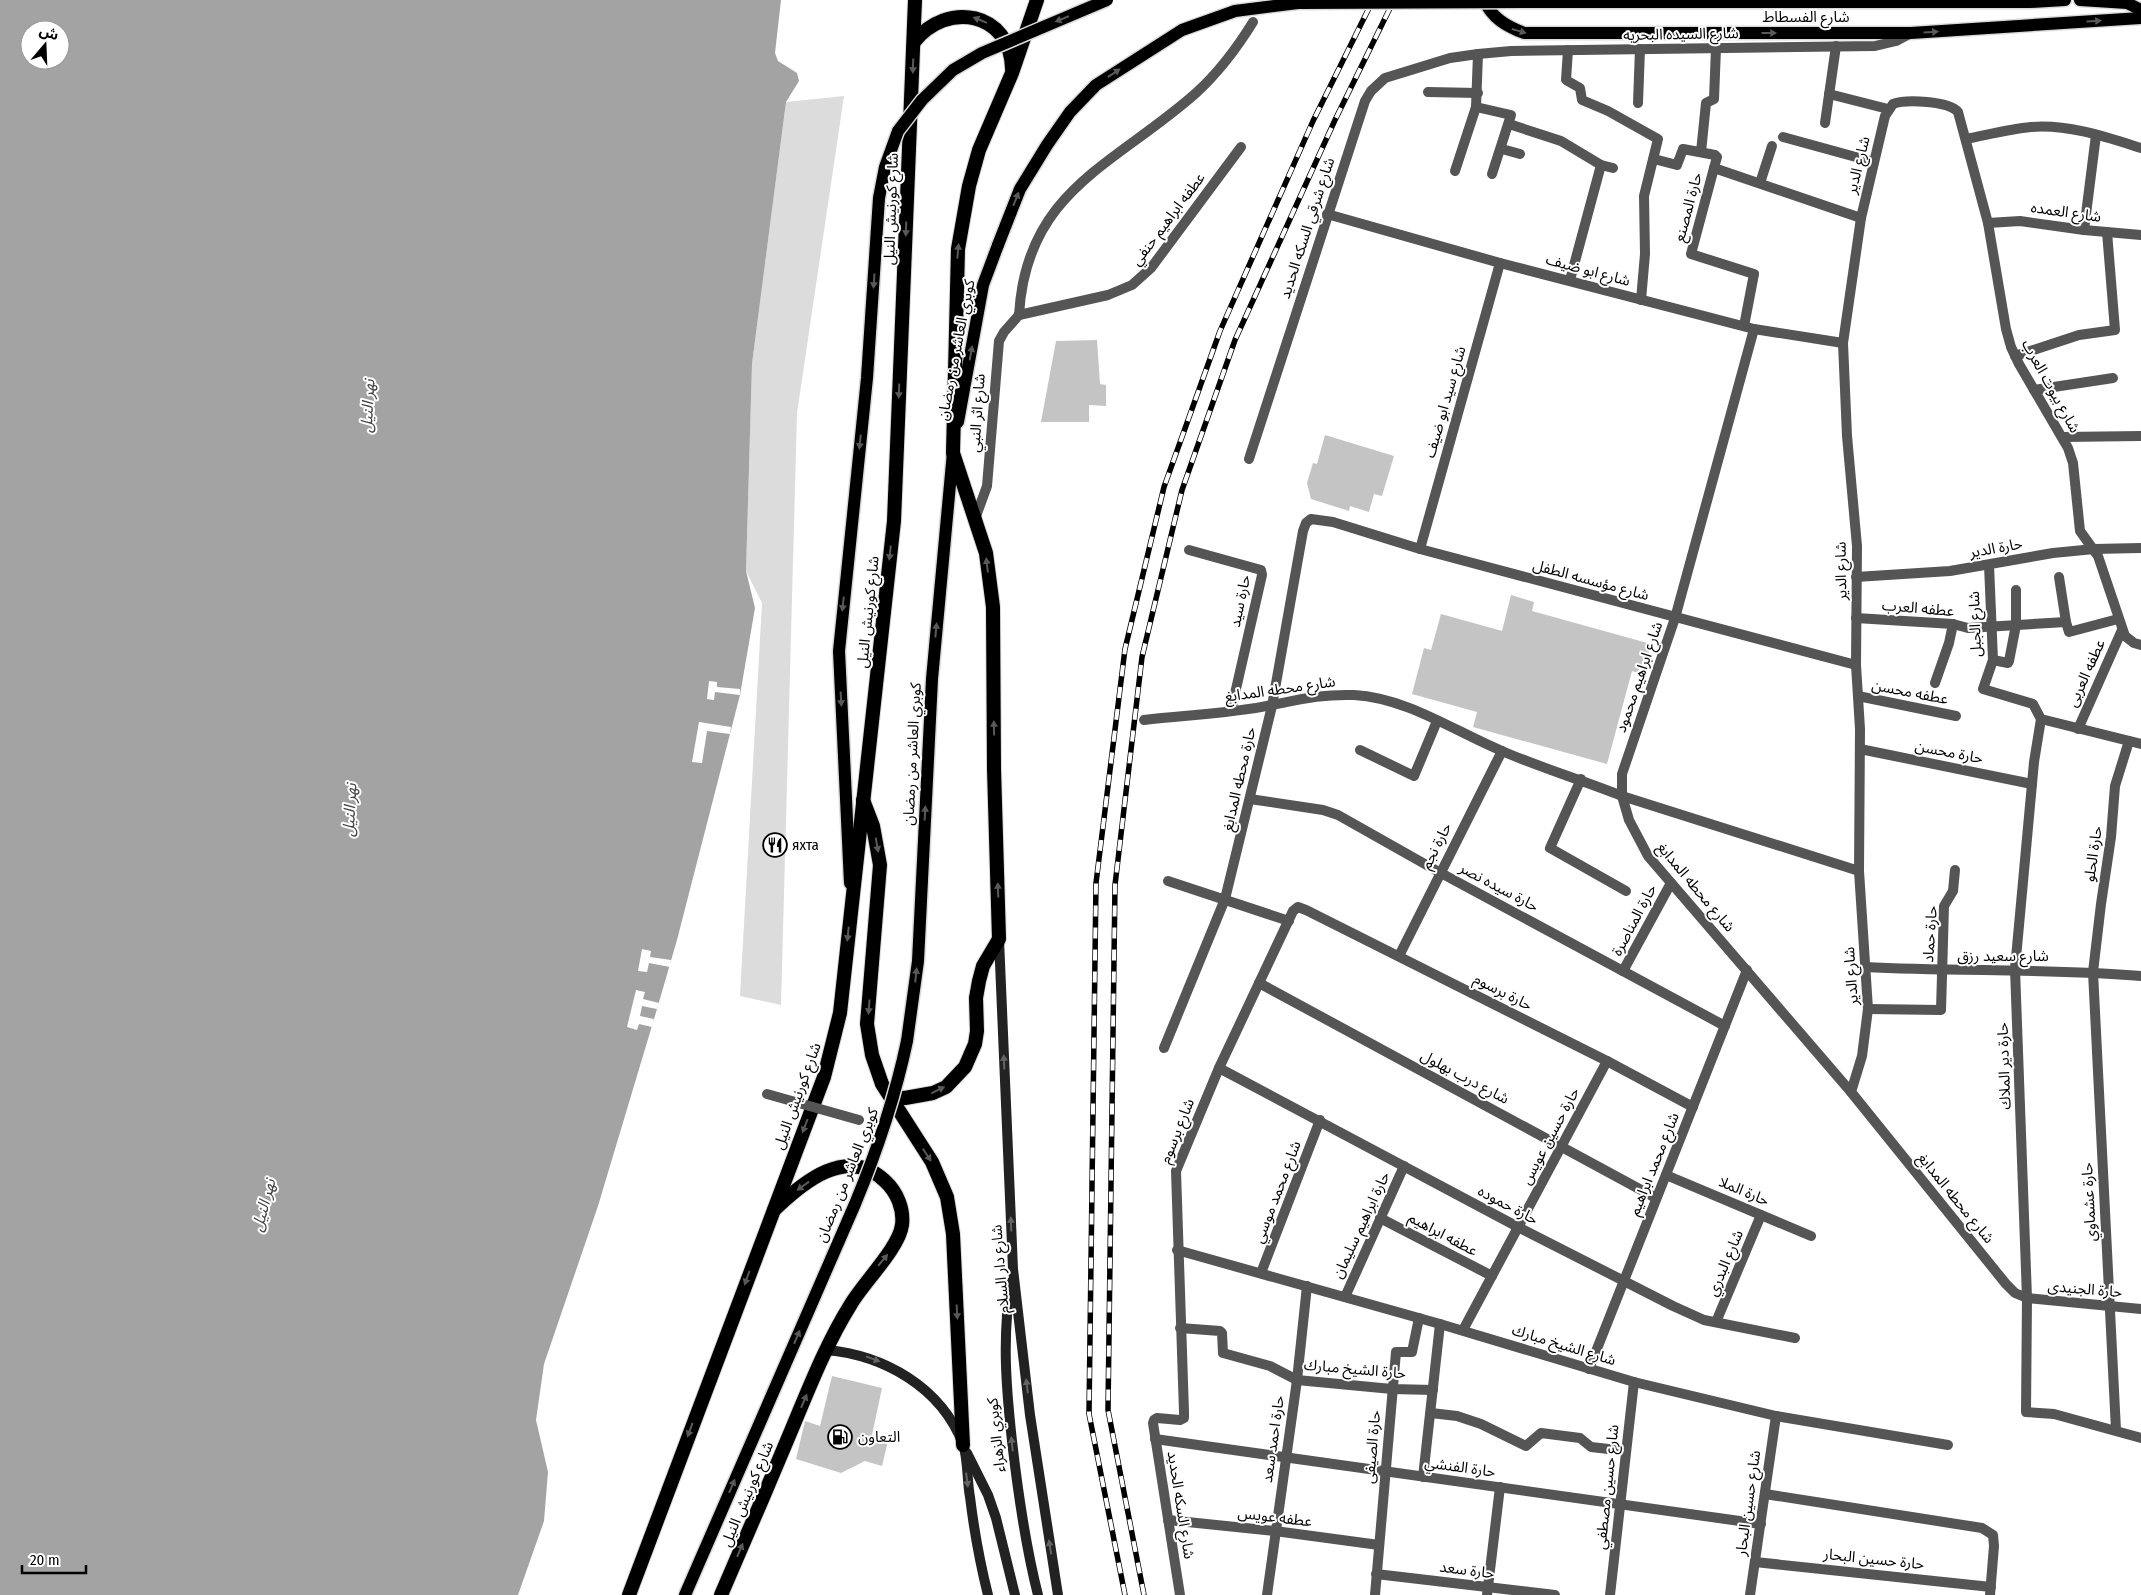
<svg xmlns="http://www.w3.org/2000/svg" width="2141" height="1595" font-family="'Fira Sans Condensed','Noto Sans Arabic',sans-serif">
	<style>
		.green { fill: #dcdcdc }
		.water { fill: #a3a3a3; fill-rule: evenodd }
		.pier { fill: #fff }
		.building { fill: #c4c4c4 }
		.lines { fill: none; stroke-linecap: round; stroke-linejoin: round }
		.primary-casing { stroke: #dbdbdb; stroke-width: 15 }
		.trunk-casing { stroke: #dbdbdb; stroke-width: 16 }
		.minor { stroke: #555; stroke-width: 10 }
		.secondary { stroke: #222; stroke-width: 10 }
		.primary { stroke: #000; stroke-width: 12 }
		.trunk { stroke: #000; stroke-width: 14 }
		.rail-casing { stroke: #000; stroke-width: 5.5 }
		.rail { stroke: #fff; stroke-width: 4; stroke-dasharray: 11; stroke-linecap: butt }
		.primary-bridge-casing { stroke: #dbdbdb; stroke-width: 15; stroke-linecap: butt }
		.pedestrian-bridge { stroke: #555; stroke-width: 10 }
		.primary-bridge { stroke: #000; stroke-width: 12 }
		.oneway { fill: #595959 }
		.oneway2 { fill: #646464 }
		.labels { text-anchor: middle; stroke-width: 4; stroke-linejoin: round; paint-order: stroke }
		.street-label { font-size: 15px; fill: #000; stroke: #fff }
		.poi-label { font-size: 15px; fill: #000; stroke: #fff; text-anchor: start }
		.water-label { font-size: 16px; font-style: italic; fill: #444; stroke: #fff }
	</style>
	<rect width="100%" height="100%" fill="#fff"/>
	<!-- green -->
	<polygon class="green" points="844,96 797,413 781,1005 740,996 762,603 746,571 752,364 786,102"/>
	<!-- water -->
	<path class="water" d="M0 0H781L775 53 778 61 797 73 799 81 786 102 752 364 746 571 755 608 740 695 677 940 657 1009 598 1206 544 1364 536 1420 548 1472 544 1521 518 1595H0ZM30 30H60V60H30Z"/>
	<!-- pier -->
	<g class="pier">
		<polygon points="709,681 717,682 717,687 740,689 740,695 715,692 714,700 707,699"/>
		<polygon points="699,722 731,727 730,734 707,731 702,763 692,762"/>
		<polygon points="642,949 651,951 650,957 671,960 670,967 649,963 647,972 638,971"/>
		<polygon points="636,990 645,992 643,999 659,1003 657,1009 642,1006 640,1016 654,1019 652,1027 639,1024 637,1030 627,1027"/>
	</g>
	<!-- building -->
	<g class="building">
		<polygon points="1097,340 1100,384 1106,385 1106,406 1089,405 1089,422 1041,422 1056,341"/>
		<polygon points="1325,435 1394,456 1382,496 1374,494 1369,512 1350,506 1349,511 1311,499 1307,483 1313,463 1317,464"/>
		<polygon points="1511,595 1534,602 1532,611 1651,644 1645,666 1640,665 1638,673 1632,671 1607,764 1473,727 1477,712 1412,694 1424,648 1431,650 1441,614 1502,631"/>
		<polygon points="832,1376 882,1388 872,1435 888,1441 882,1466 865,1461 841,1473 796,1459 805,1421 820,1426"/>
	</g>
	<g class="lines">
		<!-- primary casing -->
		<g class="primary-casing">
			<g id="primary">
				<path d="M1484 0C1492 18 1506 26 1524 33H1911L2141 18"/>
				<polyline points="2080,0 2127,3 2141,10"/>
				<polyline points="1528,2 2030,2 2065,0"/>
				<polyline points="958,422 983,285 998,245"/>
				<polyline points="839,651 850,883"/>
				<polyline points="907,1041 918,961 932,679 953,452"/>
				<polyline points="685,1595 855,1204"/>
			</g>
		</g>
		<!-- trunk casing -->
		<g class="trunk-casing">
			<g id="trunk">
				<path d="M914 42C947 0 1011 12 1012 69"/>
				<polyline points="863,800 873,826 880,865 867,1024 872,1055 882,1084 932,1162 947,1197 953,1234 963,1445"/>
				<polyline points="891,1097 905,1098 933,1093 946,1087 965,1067 975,1044 977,1031 976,998 979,981 983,966 999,939 994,769 993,607 986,553 953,453 958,249 969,186 979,150 1012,73 1037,0"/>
				<polyline points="629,1595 824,1077 840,1013 894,521 915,0"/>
				<path d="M721 1595C745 1540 768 1486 791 1431 809 1388 826 1344 851 1304 864 1282 899 1248 902 1225 904 1209 897 1192 885 1181 847 1145 803 1182 774 1210"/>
			</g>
		</g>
		<!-- minor -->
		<g class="minor">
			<polyline points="1568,50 1566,80 1580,88 1582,100 1608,111 1658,139 1644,196 1645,254 1641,300"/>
			<polyline points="1428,92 1478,93"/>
			<polyline points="1829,94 1888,109"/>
			<polyline points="1638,103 1640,49"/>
			<polyline points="1476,107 1511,115 1492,174"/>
			<polyline points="1825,123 1836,46"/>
			<polyline points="1509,124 1561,141 1601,165 1613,168"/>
			<polyline points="1783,137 1874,162"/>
			<path d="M1966 139C1987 135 2009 129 2031 127 2068 124 2106 137 2141 148"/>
			<polyline points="1502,149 1520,154"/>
			<polyline points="1701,152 1706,103 1714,99 1716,48"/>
			<polyline points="1654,159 1677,165 1683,149 1715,155 1717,157 1714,168 1861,218"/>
			<polyline points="1714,168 1691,254 1754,274 1744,326"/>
			<polyline points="1455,171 1476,107 1478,54"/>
			<polyline points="1760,183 1772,146"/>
			<polyline points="1327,214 1500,263 1754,329 1843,343"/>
			<polyline points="1988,223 2020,221 2084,230 2141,235"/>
			<polyline points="2084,230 2096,135"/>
			<polyline points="1570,280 1601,165"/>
			<path d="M1019 315C1026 190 1115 165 1196 93 1219 72 1237 48 1253 22"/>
			<polyline points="1019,315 1108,295 1132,285 1151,268 1241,147"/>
			<polyline points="1754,329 1675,618 1622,774 1622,796 1859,871"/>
			<polyline points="2015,356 2079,335 2115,330 2107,232"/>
			<polyline points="2034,390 2113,378"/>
			<polyline points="2063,437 2141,436"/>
			<polyline points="1249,459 1365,101 1371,91 1385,78 1450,58 1478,54 1511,51 1875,46 1896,41 1911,33"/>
			<polyline points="975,519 987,486 999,341 1004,332 1019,315"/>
			<polyline points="1420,549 1500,263"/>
			<polyline points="1189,550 1261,570 1262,575 1231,711"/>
			<polyline points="1989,565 1993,660 1983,689 2033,704 2041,719 2141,744"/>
			<polyline points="1856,577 1950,571 2053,553 2094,549 2141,548"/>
			<polyline points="2059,577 2066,622"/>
			<polyline points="1856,618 1953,624 1968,628 2066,622 2069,632 2118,619"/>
			<polyline points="1993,660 2008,663 2009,661 2016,625 2016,590"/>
			<polyline points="1935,683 1949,643 1953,624"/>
			<polyline points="1858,696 1956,716"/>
			<polyline points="2041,719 2034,762 2015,969 2027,1298 2026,1412 2054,1414 2141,1438"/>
			<path d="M1144 720C1186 715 1230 714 1272 705 1302 699 1322 694 1354 695 1407 698 1454 731 1502 751 1541 768 1582 780 1622 796L1629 820 1648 856 1851 1092 2006 1284 2015 1293 2027 1298 2141 1309"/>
			<polyline points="2078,729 2122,630"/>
			<polyline points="1860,749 2032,784"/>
			<polyline points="1360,750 1414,776 1437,721"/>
			<polyline points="1581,779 1550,848 1626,891"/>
			<polyline points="1250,799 1323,810 1338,815 1439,872 1725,1026"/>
			<polyline points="1168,881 1289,921"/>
			<polyline points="1399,956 1502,751"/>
			<path d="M1865 967C1957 972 2049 968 2141 976"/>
			<polyline points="1623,971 1671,883"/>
			<polyline points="1259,983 1656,1198"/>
			<polyline points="1868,1009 1941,1010 1944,906 1953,891 1955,870"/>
			<polyline points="1164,1048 1225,899 1272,706 1303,531 1306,523 1311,519 1333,522 1420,549 1856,665"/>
			<polyline points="1219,1068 1518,1227 1673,1306 1704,1320 1795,1338"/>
			<path d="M1851 1092 1862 1056 1868 1009 1859 871 1860 729 1856 665 1857 546 1847 436 1843 343 1861 218 1885 116 1893 104C1906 99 1949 101 1958 112L1988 223 2006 329 2011 347 2019 364 2068 448 2073 463 2080 531 2098 556 2125 636 2134 643 2141 645"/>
			<polyline points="1666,1175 1811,1236"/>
			<polyline points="1380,1218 1492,1276"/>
			<polyline points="1177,1250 1440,1324 1634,1382 1776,1416 1948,1445"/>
			<polyline points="1261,1273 1320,1120"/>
			<polyline points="1345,1297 1404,1166"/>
			<polyline points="1716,1322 1761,1215"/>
			<polyline points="1180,1328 1220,1331 1222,1333 1223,1353 1270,1366 1297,1380 1392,1389 1433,1390"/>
			<polyline points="1463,1330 1607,1061"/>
			<polyline points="1589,1369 1747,970"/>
			<polyline points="1431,1413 1457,1416 1481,1424 1526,1446 1541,1433 1580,1438 1591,1447 1626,1451"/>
			<polyline points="2116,1430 2093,972 2101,904 2111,837 2115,786 2129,741"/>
			<polyline points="1155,1439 1761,1524"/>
			<polyline points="1423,1477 1440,1324"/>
			<polyline points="1765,1494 1982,1528 1993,1535 1994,1546 1990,1595"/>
			<polyline points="1168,1520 1275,1531 1379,1545"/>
			<polyline points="1755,1562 1991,1587"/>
			<polyline points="1376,1574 1555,1595"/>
			<polyline points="1180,1595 1153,1423 1154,1420 1157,1418 1180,1420 1184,1418 1184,1412 1176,1171 1219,1068 1293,911 1298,907 1306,910 1607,1061 1693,1107"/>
			<polyline points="1267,1595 1297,1380 1307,1286"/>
			<polyline points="1375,1595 1396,1352 1412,1352 1419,1318"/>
			<polyline points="1487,1595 1500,1487"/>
			<polyline points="1610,1595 1634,1382"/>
			<polyline points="1750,1595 1776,1416"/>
		</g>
		<!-- secondary -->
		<g class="secondary">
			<polyline points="999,939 1013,1269 1030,1415 1058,1595"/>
			<path d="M1011 1282C1002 1337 1006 1386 1012 1441 1018 1493 1025 1544 1038 1595"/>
			<path d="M826 1350C884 1355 941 1387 963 1444 968 1458 967 1482 970 1497 974 1530 980 1563 988 1595"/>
			<polyline points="967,1453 988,1495 996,1518 1015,1595"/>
		</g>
		<!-- primary -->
		<use href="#primary" class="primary"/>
		<!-- trunk -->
		<use href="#trunk" class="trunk"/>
		<!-- rail casing -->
		<g class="rail-casing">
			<g id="rail">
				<polyline points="1125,1595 1089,1414 1096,883 1125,649 1164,487 1220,331 1313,121 1373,0"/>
				<polyline points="1144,1595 1108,1410 1115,885 1142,657 1182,490 1235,340 1335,120 1394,0"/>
			</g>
		</g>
		<!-- rail -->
		<use href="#rail" class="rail"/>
		<!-- primary-bridge casing -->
		<g class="primary-bridge-casing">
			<g id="primary-bridge">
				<polyline points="998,245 1020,189 1047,145 1070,112 1096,85 1182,30 1235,11 1298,3 1528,2"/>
				<polyline points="839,651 867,378 879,198 885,167 898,131 922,100 953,70 982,53 1107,0"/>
				<path d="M855 1204C877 1151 895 1098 907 1041"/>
			</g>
		</g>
		<!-- pedestrian-bridge -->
		<polyline class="pedestrian-bridge" points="767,1094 859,1120"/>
		<!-- primary-bridge -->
		<use href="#primary-bridge" class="primary-bridge"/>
	</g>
	<!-- one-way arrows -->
	<defs><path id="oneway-solid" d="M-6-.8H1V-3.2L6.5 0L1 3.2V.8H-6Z" transform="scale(1.25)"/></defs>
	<g class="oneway">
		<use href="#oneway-solid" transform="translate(1062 19) rotate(158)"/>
		<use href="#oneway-solid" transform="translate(980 20) rotate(-158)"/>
		<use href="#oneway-solid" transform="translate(2094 21) rotate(-4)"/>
		<use href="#oneway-solid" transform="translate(1519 31) rotate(16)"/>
		<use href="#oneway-solid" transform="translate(1931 32) rotate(-4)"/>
		<use href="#oneway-solid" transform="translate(1769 33)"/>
		<use href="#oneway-solid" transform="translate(913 66) rotate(92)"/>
		<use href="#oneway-solid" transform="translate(1114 73) rotate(-34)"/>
		<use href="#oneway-solid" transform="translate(1016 199) rotate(-68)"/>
		<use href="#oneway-solid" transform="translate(906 229) rotate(92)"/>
		<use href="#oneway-solid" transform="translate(958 251) rotate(-85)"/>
		<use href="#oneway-solid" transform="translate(874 281) rotate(94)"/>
		<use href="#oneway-solid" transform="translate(971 353) rotate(-80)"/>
		<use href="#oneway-solid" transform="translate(899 391) rotate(92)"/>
		<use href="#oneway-solid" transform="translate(860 442) rotate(96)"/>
		<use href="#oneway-solid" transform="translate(890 553) rotate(96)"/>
		<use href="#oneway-solid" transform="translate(987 565) rotate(-97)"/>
		<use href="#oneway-solid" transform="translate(843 604) rotate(96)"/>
		<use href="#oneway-solid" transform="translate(936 630) rotate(-85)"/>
		<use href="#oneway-solid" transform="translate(841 699) rotate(87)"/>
		<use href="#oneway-solid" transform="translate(994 728) rotate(-91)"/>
		<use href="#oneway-solid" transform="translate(925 813) rotate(-87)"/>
		<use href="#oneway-solid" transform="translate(877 845) rotate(80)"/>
		<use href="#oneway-solid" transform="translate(998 890) rotate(-92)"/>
		<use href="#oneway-solid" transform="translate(848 934) rotate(96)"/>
		<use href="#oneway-solid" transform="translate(916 975) rotate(-84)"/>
		<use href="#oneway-solid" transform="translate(869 1007) rotate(94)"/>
		<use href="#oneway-solid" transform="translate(938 1090) rotate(-26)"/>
		<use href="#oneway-solid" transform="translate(805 1126) rotate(111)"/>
		<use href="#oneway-solid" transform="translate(927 1155) rotate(57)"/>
		<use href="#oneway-solid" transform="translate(803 1186) rotate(144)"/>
		<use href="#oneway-solid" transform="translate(883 1260) rotate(-50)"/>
		<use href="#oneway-solid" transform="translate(747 1278) rotate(110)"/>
		<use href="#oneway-solid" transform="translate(957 1312) rotate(87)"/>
		<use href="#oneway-solid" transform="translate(797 1337) rotate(-67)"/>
		<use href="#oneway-solid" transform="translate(804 1401) rotate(-67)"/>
		<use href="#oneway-solid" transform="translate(690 1430) rotate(110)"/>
		<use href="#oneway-solid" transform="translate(732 1486) rotate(-67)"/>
		<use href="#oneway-solid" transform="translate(740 1550) rotate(-67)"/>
	</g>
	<g class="oneway2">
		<use href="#oneway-solid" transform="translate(1004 1062) rotate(-92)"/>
		<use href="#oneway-solid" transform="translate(1011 1224) rotate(-92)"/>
		<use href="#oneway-solid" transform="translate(873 1359) rotate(20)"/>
		<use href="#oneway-solid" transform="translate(1027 1386) rotate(-97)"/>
		<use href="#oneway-solid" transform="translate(1012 1444) rotate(-96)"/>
		<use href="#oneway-solid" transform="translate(967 1480) rotate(83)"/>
		<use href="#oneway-solid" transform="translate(1050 1547) rotate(-99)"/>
	</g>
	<!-- icons -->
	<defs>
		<g id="restaurant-ring" transform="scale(1.25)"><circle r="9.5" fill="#fff" stroke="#000" stroke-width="1.5"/><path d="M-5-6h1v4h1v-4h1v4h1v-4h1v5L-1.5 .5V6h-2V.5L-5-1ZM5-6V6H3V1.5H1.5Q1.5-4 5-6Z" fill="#000"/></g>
		<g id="fuel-ring" transform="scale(1.25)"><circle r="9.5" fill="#fff" stroke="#000" stroke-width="1.5"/><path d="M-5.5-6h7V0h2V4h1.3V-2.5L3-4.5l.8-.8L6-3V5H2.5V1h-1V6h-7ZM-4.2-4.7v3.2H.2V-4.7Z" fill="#000"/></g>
	</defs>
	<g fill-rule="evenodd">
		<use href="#restaurant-ring" x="775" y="845"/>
		<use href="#fuel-ring" x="840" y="1437"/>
	</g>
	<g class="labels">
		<!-- street labels -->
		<g class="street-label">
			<text x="1806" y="22">شارع الفسطاط</text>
			<text transform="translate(1681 34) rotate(-1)" y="5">شارع السيده البحريه</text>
			<text transform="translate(1858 165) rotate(-76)" y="5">شارع الدير</text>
			<text transform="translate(1688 207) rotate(-75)" y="5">حارة المصنع</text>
			<text transform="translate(891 209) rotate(-88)" y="5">شارع كورنيش النيل</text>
			<text transform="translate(2066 212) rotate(8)" y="5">شارع العمده</text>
			<text transform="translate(1168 219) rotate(-53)" y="5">عطفه ابراهيم حنفي</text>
			<text transform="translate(1307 228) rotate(-72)" y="5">شارع شرقي السكه الحديد</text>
			<text transform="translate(1588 270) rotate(15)" y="5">شارع ابو ضيف</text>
			<text transform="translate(956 350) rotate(-79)" y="5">كوبري العاشر من رمضان</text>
			<text transform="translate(2051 386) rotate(61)" y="5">شارع بيوت العرب</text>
			<text transform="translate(1445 402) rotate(-74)" y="5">شارع سيد ابو ضيف</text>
			<text transform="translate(977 413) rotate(-86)" y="5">شارع اثر النبي</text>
			<text transform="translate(1996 548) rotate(-10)" y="5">حارة الدير</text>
			<text transform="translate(1841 571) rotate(-91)" y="5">شارع الدير</text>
			<text transform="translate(1591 580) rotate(15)" y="5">شارع مؤسسه الطفل</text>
			<text transform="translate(1240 601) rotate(-78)" y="5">حارة سيد</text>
			<text transform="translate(1918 608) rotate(5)" y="5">عطفه العرب</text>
			<text transform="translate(868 612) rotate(-84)" y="5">شارع كورنيش النيل</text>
			<text transform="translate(1975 624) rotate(-92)" y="5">شارع الجبل</text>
			<text transform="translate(2086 673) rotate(-66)" y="5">عطفه العربى</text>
			<text transform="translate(1639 677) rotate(-71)" y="5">شارع ابراهيم محمود</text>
			<text transform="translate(1280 689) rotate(-8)" y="5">شارع محطه المدابغ</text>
			<text transform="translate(1910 692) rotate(11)" y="5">عطفه محسن</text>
			<text transform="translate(1949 752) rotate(11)" y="5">حارة محسن</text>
			<text transform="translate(912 754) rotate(-87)" y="5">كوبري العاشر من رمضان</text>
			<text transform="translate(1239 779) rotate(-77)" y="5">حارة محطه المدابغ</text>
			<text transform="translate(1436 846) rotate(-63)" y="5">حارة نجم</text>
			<text transform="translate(2093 854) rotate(-82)" y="5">حارة الحلو</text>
			<text transform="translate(1499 887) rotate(28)" y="5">حارة سيده نصر</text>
			<text transform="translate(1696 887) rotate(50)" y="5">شارع محطه المدابغ</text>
			<text transform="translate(1634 920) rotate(-62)" y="5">حارة المناصرة</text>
			<text transform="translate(1930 934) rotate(-86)" y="5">حارة حماد</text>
			<text x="2003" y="961">شارع سعيد رزق</text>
			<text transform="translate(1851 976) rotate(-94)" y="5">شارع الدير</text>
			<text transform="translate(1503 992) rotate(27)" y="5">حارة برسوم</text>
			<text transform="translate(2004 1066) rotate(-92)" y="5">حارة دير الملاك</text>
			<text transform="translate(1465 1077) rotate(28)" y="5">شارع درب بهلول</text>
			<text transform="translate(797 1096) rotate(-70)" y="5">شارع كورنيش النيل</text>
			<text transform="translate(1177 1131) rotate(-68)" y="5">شارع برسوم</text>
			<text transform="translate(1550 1136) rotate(-62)" y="5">حارة حسين عويس</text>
			<text transform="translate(1654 1164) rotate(-68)" y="5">شارع محمد ابراهيم</text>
			<text transform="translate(847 1175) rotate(-68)" y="5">كوبري العاشر من رمضان</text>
			<text transform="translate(1744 1191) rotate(23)" y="5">حارة الملا</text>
			<text transform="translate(1277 1192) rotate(-69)" y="5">شارع محمد موسي</text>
			<text transform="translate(1956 1198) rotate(51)" y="5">شارع محطه المدابغ</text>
			<text transform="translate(2089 1202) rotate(-93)" y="5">حارة عشماوي</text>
			<text transform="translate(1508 1205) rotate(28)" y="5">حارة حموده</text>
			<text transform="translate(1361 1225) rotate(-65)" y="5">حارة ابراهيم سليمان</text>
			<text transform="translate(1443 1234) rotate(28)" y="5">عطفه ابراهيم</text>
			<text transform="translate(1725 1263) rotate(-67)" y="5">شارع البدري</text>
			<text transform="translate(1000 1269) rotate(-95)" y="5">شارع دار السلام</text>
			<text transform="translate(2085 1289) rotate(5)" y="5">حارة الجنيدى</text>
			<text transform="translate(1564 1345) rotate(17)" y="5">شارع الشيخ مبارك</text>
			<text transform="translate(1355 1369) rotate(5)" y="5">حارة الشيخ مبارك</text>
			<text transform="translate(996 1435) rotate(-96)" y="5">كوبري الزهراء</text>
			<text transform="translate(1273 1439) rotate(-82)" y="5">حارة احمد سعد</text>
			<text transform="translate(1372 1447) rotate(-85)" y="5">حارة الصيفى</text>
			<text transform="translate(1460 1467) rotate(8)" y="5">حارة الفنشي</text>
			<text transform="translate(1607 1487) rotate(-84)" y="5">شارع حسين مصطفي</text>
			<text transform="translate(747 1494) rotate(-67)" y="5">شارع كورنيش النيل</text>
			<text transform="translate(1748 1503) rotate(-82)" y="5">شارع حسين البحار</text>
			<text transform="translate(1181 1505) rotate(81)" y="5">شارع السكه الحديد</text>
			<text transform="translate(1275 1517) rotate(7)" y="5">عطفه عويس</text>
			<text transform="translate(1874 1559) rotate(6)" y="5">حارة حسين البحار</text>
			<text transform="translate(1467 1570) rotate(7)" y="5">حارة سعد</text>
		</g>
		<!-- poi labels -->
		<g class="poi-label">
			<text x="792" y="850">яхта</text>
			<text x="858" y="1442">التعاون</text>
		</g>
		<!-- water labels -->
		<g class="water-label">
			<text transform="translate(367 406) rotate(-87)" y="6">نهر النيل</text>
			<text transform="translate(349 810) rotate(-87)" y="6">نهر النيل</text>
			<text transform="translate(263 1205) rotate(-75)" y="6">نهر النيل</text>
		</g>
	</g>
	<!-- north arrow -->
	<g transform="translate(45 45) rotate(19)"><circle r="24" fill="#ffffff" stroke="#999999"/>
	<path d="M0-4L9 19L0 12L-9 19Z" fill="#000000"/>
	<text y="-8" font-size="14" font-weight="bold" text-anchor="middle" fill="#000000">ش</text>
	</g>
	<!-- scale -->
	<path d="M22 1565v8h64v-8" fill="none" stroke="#000000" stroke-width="2.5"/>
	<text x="30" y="1565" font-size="15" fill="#000000" stroke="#ffffff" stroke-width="4" paint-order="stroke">20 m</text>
</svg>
